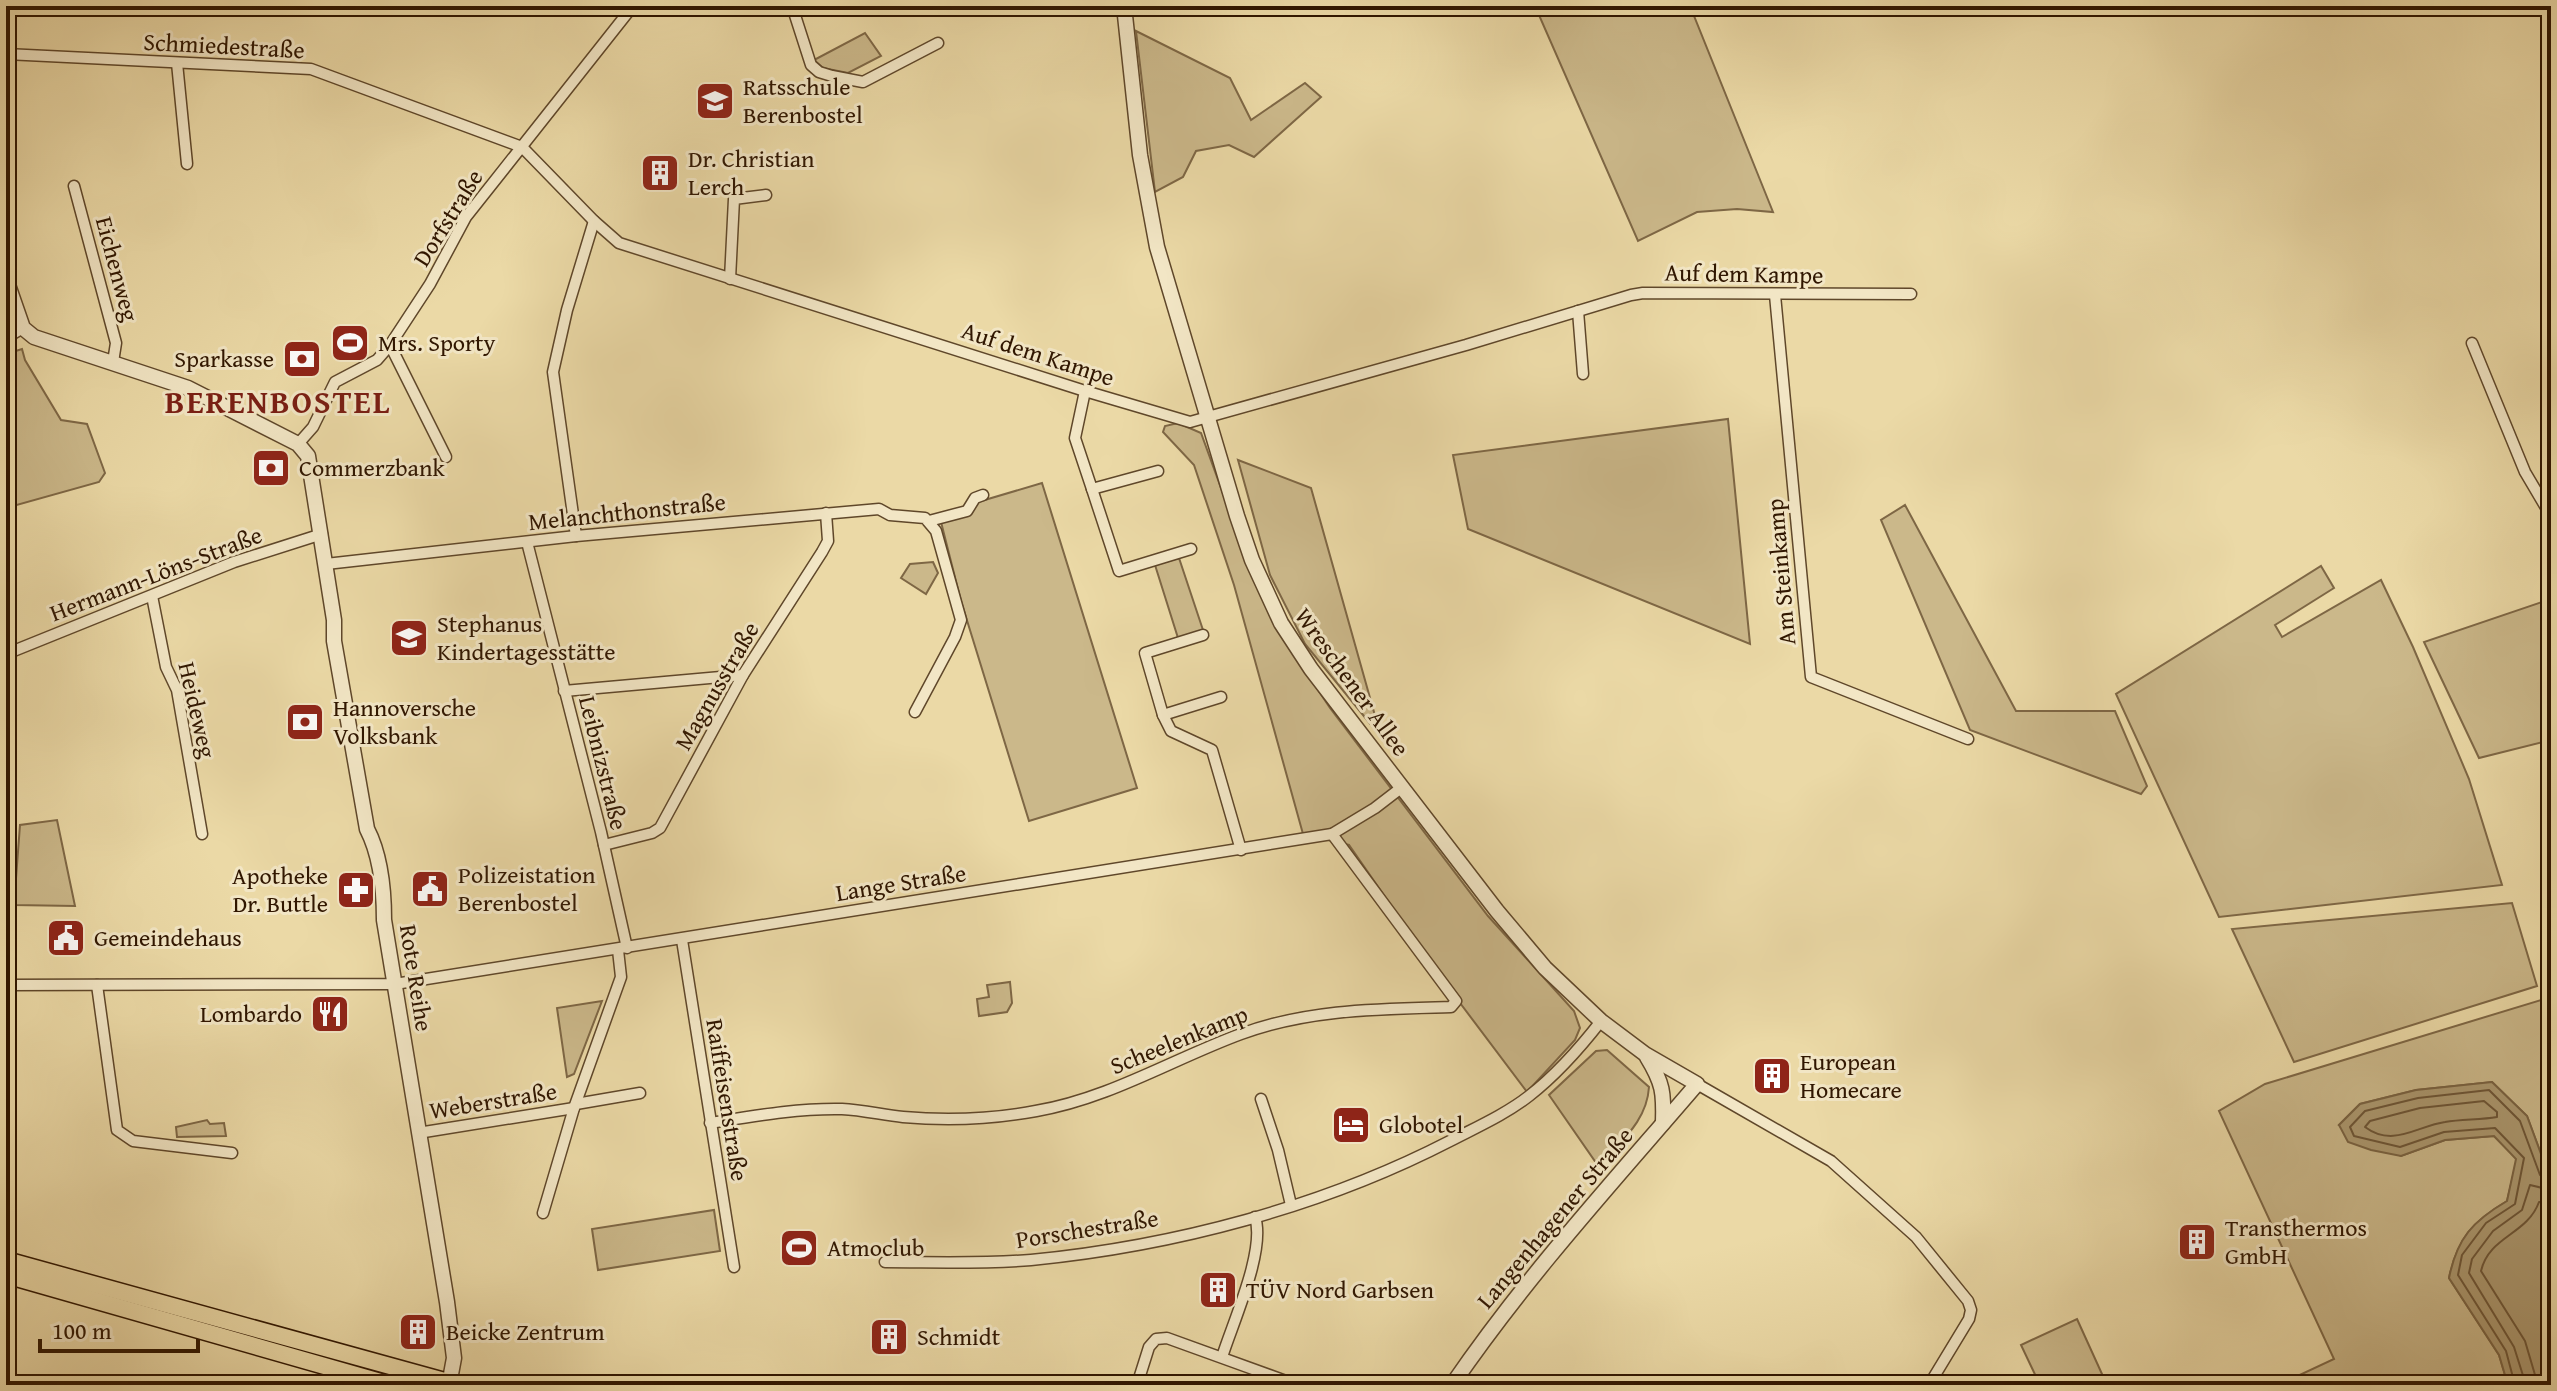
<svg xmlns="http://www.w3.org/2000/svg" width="2557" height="1391" font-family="'Gentium Book Plus',serif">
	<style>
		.green { fill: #cbb88a; stroke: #7e6745; stroke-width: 2 }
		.water { fill: #ab976e; stroke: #7a6342; stroke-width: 2 }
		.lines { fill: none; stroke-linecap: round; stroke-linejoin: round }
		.shore { stroke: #6e5637; stroke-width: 2 }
		.minor-casing { stroke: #5f472a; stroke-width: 13 }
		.tertiary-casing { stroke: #5f472a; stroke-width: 17 }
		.primary-casing { stroke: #301600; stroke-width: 19 }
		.minor { stroke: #f2e6c5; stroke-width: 10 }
		.tertiary { stroke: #f2e6c5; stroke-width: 14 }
		.primary { stroke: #ebd9a6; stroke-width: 16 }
		.labels { text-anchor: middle; stroke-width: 6; stroke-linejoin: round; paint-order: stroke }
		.street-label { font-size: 24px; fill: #301600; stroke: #f2e6c5 }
		.poi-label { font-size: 24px; fill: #301600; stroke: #f2e6c5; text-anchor: start }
		.district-label { font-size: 32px; font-weight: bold; letter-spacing: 2px; fill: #7a1f14; stroke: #f2e6c5 }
	</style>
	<rect width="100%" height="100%" fill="#ebd9a6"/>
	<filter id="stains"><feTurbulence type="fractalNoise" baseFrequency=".0025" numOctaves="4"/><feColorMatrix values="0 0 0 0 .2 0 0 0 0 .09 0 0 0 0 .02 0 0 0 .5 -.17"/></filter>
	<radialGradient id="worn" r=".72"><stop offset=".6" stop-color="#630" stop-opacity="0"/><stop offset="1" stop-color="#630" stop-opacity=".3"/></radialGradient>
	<!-- green -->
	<g class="green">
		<polygon points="1535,6 1690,6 1773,212 1737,209 1697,212 1638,241"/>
		<polygon points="1136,31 1230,78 1251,120 1305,83 1321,97 1254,157 1229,145 1196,151 1183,177 1155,192"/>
		<polygon points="865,33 881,56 848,73 823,68 814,60"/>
		<polygon points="22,349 25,360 61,420 87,424 105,473 99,482 6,508 6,354"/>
		<polygon points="1728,419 1750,644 1468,529 1453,455"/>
		<polygon points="1178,423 1201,433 1233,521 1279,631 1330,708 1488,916 1574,1011 1580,1028 1575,1040 1527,1092 1442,979 1349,845 1303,834 1234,585 1194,465 1163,432 1165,426"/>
		<polygon points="1238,460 1311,488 1381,737 1305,644 1270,575"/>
		<polygon points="1042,483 1137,788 1029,821 961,601 941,522 978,502"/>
		<polygon points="1905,505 2016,711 2115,711 2147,786 2141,794 1970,730 1881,520"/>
		<polygon points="1179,558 1203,630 1178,638 1155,565"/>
		<polygon points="933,562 938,573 926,594 901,578 910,564"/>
		<polygon points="2321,566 2334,588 2275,625 2282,637 2381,580 2413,647 2469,779 2502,885 2219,917 2116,694"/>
		<polygon points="2551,599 2551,740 2479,758 2424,642"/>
		<polygon points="57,820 75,906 14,905 20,825"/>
		<polygon points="2512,903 2537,986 2294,1062 2232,929"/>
		<polygon points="1010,982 1012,1003 1007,1012 979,1016 977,999 989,997 987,985"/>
		<path d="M2551 997V1181L2527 1116 2492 1082 2416 1090 2360 1104 2339 1125 2401 1156 2445 1140 2494 1136 2517 1159 2507 1201C2473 1221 2457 1238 2449 1278L2499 1355 2508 1385H2278L2334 1359 2219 1111 2265 1084Z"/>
		<polygon points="602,1001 574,1074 567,1077 557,1008"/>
		<path d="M1607 1050 1649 1087C1647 1121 1621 1141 1599 1167L1549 1095 1596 1051Z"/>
		<polygon points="207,1120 210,1124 224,1123 226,1136 177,1137 176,1127"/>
		<polygon points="714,1210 720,1251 598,1270 592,1229"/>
		<polygon points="2077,1319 2107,1385 2040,1385 2021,1345"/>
	</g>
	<!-- water -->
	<path class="water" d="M2492 1082 2527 1116 2551 1181V1385H2508L2499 1355 2449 1278C2457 1238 2473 1221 2507 1201L2516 1159 2494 1136 2445 1140 2401 1156 2371 1150 2348 1142 2339 1125 2360 1104 2416 1090Z"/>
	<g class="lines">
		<!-- shore -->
		<g class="shore">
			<path d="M2484 1101 2497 1112V1117C2480 1120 2462 1119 2445 1122 2417 1126 2393 1148 2365 1127L2370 1121 2420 1108Z"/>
			<polyline points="2515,1385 2506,1351 2458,1275 2462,1255 2486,1223 2515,1204 2524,1158 2495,1128 2444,1132 2400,1147 2354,1136 2350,1127 2365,1111 2418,1098 2489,1090 2520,1121 2540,1175 2551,1180"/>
			<polyline points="2526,1385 2514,1347 2469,1273 2472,1259 2493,1231 2522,1210 2530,1185 2551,1190"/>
			<path d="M2538 1385 2525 1341 2481 1271C2489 1236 2527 1235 2539 1202H2551"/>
		</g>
		<!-- minor casing -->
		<g class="minor-casing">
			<g id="minor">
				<polyline points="792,6 811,65 819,72 832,76 863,82 938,43"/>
				<polyline points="6,54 311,69 522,147 594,221 619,243 1085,391 1190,422 1466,345 1631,295 1643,293 1911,294"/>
				<polyline points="177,63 187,164"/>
				<polyline points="74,186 116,343 113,362"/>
				<polyline points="730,279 734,199 766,195"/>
				<polyline points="1775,295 1811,677 1968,739"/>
				<polyline points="1578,311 1583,374"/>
				<polyline points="6,338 23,328"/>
				<polyline points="2472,343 2525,472 2551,516"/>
				<polyline points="390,345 446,457"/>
				<polyline points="1085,391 1075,438 1092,489 1158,471"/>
				<polyline points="298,444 313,427 335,382 377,360 390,345 430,284 466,217 633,6"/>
				<polyline points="1092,489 1119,571 1191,549"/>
				<polyline points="929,521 967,511 975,498 983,495"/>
				<polyline points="576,536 553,372 567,310 594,221"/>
				<polyline points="527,542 601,832 627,948"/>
				<polyline points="326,564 576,536 879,509 890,515 925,518 936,531 961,620 955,637 915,712"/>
				<polyline points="152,596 166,667 177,690 202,834"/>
				<polyline points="1203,635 1145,653 1163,715 1221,697"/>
				<polyline points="6,654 234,562 322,534"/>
				<polyline points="564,691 743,675"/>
				<polyline points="1163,715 1171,731 1212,750 1241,850"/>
				<polyline points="604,845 652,833 660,828 743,675 822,552 828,541 826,513"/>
				<polyline points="682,940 734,1267"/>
				<polyline points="6,985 395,984 1332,834 1375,808 1401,788"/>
				<polyline points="97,985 117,1130 133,1141 232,1153"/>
				<polyline points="1697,1084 1831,1161 1916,1237 1968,1301 1971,1310 1969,1319 1929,1385"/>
				<polyline points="1261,1099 1278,1150 1291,1205"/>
				<polyline points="576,1104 640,1093"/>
				<path d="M710 1123C754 1116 798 1108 842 1109 863 1110 883 1115 903 1117 947 1121 993 1119 1036 1111 1108 1099 1173 1059 1241 1034 1308 1009 1380 1009 1451 1007L1456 1001 1332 834"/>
				<polyline points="418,1133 574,1108"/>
				<polyline points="543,1213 574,1108 621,977 618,950"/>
				<path d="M885 1262C933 1262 982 1264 1031 1260 1174 1246 1322 1207 1450 1141 1477 1127 1506 1114 1529 1096 1556 1075 1580 1048 1601 1021"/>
				<path d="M1222 1357C1233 1322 1266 1250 1255 1217"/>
				<polyline points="1137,1385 1149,1347 1156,1339 1167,1338 1297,1385"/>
			</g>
		</g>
		<!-- tertiary casing -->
		<g class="tertiary-casing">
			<g id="tertiary">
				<path d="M1124 6 1140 155 1157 247 1237 516 1252 560 1281 623 1311 669 1497 911 1545 968 1601 1021 1645 1054 1697 1084C1613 1182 1526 1277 1452 1385"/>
				<path d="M6 279 23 328 34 337 188 388 298 444 308 456 334 620V641L367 829C381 856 384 889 384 920L447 1302 454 1358 449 1385"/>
				<path d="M1647 1057C1663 1083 1664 1093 1663 1123"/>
			</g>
		</g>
		<!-- primary casing -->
		<g class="primary-casing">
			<g id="primary">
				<polyline points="6,1260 459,1385"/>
				<polyline points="6,1275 391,1385"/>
			</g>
		</g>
		<!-- minor -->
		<use href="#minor" class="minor"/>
		<!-- tertiary -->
		<use href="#tertiary" class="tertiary"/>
		<!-- primary -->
		<use href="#primary" class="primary"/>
	</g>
	<!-- icons -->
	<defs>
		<g id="school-square" transform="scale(2)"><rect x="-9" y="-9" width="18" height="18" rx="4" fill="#8f2418" stroke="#f2e6c5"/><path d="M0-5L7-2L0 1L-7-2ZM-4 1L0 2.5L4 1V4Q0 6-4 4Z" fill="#fff"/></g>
		<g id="building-square" transform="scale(2)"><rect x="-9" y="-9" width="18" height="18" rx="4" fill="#8f2418" stroke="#f2e6c5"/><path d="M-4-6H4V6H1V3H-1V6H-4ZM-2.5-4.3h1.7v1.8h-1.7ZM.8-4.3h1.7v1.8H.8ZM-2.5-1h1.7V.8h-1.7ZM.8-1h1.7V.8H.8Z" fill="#fff"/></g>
		<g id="stadium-square" transform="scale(2)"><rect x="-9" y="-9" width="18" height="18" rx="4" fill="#8f2418" stroke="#f2e6c5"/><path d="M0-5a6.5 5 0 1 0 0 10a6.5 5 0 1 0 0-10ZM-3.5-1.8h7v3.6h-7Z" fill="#fff"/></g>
		<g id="bank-square" transform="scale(2)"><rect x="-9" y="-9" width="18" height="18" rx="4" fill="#8f2418" stroke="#f2e6c5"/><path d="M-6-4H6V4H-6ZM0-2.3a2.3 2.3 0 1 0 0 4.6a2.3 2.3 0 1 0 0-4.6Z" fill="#fff"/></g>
		<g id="civic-square" transform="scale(2)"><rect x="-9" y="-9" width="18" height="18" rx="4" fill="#8f2418" stroke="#f2e6c5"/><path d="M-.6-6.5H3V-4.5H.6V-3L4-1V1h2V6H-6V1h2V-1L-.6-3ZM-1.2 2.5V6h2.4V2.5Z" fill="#fff"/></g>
		<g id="pharmacy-square" transform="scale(2)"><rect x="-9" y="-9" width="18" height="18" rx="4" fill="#8f2418" stroke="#f2e6c5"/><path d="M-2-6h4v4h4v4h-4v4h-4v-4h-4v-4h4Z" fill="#fff"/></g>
		<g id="restaurant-square" transform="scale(2)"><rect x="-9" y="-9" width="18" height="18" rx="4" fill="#8f2418" stroke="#f2e6c5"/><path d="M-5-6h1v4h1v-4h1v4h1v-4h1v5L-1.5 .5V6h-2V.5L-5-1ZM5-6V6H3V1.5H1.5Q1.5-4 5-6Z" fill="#fff"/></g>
		<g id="hotel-square" transform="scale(2)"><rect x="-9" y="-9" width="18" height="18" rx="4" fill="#8f2418" stroke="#f2e6c5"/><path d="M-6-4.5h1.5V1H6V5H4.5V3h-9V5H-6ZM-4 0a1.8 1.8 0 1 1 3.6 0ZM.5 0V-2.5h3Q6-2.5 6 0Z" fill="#fff"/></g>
	</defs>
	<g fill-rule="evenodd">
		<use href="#school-square" x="715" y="101"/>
		<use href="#building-square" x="660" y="173"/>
		<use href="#stadium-square" x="350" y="343"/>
		<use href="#bank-square" x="302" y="359"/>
		<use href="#bank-square" x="271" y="468"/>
		<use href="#school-square" x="409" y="638"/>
		<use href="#bank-square" x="305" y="722"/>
		<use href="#civic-square" x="430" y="889"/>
		<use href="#pharmacy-square" x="356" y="890"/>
		<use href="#civic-square" x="66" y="938"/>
		<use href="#restaurant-square" x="330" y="1014"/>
		<use href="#building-square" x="1772" y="1076"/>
		<use href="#hotel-square" x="1351" y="1125"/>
		<use href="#building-square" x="2197" y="1242"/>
		<use href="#stadium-square" x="799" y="1248"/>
		<use href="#building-square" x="1218" y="1290"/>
		<use href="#building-square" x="418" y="1332"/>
		<use href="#building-square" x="889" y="1337"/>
	</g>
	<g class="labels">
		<!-- street labels -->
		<g class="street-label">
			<text transform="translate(224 46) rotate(3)" y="8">Schmiedestraße</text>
			<text transform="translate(448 218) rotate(-58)" y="8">Dorfstraße</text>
			<text transform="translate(117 269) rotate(75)" y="8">Eichenweg</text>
			<text transform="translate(1744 274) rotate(1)" y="8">Auf dem Kampe</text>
			<text transform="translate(1038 354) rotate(18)" y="8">Auf dem Kampe</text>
			<text transform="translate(627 512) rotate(-6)" y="8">Melanchthonstraße</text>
			<text transform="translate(1781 572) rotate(-95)" y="8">Am Steinkamp</text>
			<text transform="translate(156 574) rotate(-21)" y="8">Hermann-Löns-Straße</text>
			<text transform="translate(1352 682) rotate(54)" y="8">Wreschener Allee</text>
			<text transform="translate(717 686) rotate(-60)" y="8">Magnusstraße</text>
			<text transform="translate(197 710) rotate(77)" y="8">Heideweg</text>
			<text transform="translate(603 763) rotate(76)" y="8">Leibnizstraße</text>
			<text transform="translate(901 883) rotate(-9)" y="8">Lange Straße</text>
			<text transform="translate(416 978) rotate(81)" y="8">Rote Reihe</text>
			<text transform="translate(1179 1040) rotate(-22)" y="8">Scheelenkamp</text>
			<text transform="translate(727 1100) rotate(81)" y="8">Raiffeisenstraße</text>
			<text transform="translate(493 1101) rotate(-9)" y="8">Weberstraße</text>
			<text transform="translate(1555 1218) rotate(-50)" y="8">Langenhagener Straße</text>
			<text transform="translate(1087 1229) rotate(-9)" y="8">Porschestraße</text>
		</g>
		<!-- poi labels -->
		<g class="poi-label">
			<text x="743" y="95">Ratsschule<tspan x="743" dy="28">Berenbostel</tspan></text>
			<text x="688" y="167">Dr. Christian<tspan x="688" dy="28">Lerch</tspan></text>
			<text x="378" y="351">Mrs. Sporty</text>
			<text x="274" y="367" text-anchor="end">Sparkasse</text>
			<text x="299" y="476">Commerzbank</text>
			<text x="437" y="632">Stephanus<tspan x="437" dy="28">Kindertagesstätte</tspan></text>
			<text x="333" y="716">Hannoversche<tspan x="333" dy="28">Volksbank</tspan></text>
			<text x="458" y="883">Polizeistation<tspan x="458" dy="28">Berenbostel</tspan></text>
			<text x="328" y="884" text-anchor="end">Apotheke<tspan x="328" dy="28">Dr. Buttle</tspan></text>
			<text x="94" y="946">Gemeindehaus</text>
			<text x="302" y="1022" text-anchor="end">Lombardo</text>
			<text x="1800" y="1070">European<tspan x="1800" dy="28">Homecare</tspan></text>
			<text x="1379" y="1133">Globotel</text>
			<text x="2225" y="1236">Transthermos<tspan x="2225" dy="28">GmbH</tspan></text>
			<text x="827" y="1256">Atmoclub</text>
			<text x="1246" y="1298">TÜV Nord Garbsen</text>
			<text x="446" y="1340">Beicke Zentrum</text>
			<text x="917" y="1345">Schmidt</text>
		</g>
		<!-- district labels -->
		<g class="district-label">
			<text x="278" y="413">BERENBOSTEL</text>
		</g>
	</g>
	<!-- margin -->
	<rect width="2557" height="1391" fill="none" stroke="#ebd9a6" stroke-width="32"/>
	<rect x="8" y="8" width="2541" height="1375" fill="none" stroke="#301600" stroke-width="4"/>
	<rect x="16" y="16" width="2525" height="1359" fill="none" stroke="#301600" stroke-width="2"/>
	<!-- scale -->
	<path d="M40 1339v12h158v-12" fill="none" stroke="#301600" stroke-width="4"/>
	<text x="52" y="1339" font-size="24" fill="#301600" stroke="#f2e6c5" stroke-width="6" paint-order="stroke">100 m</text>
	<rect width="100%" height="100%" filter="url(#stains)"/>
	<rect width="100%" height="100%" fill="url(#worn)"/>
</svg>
